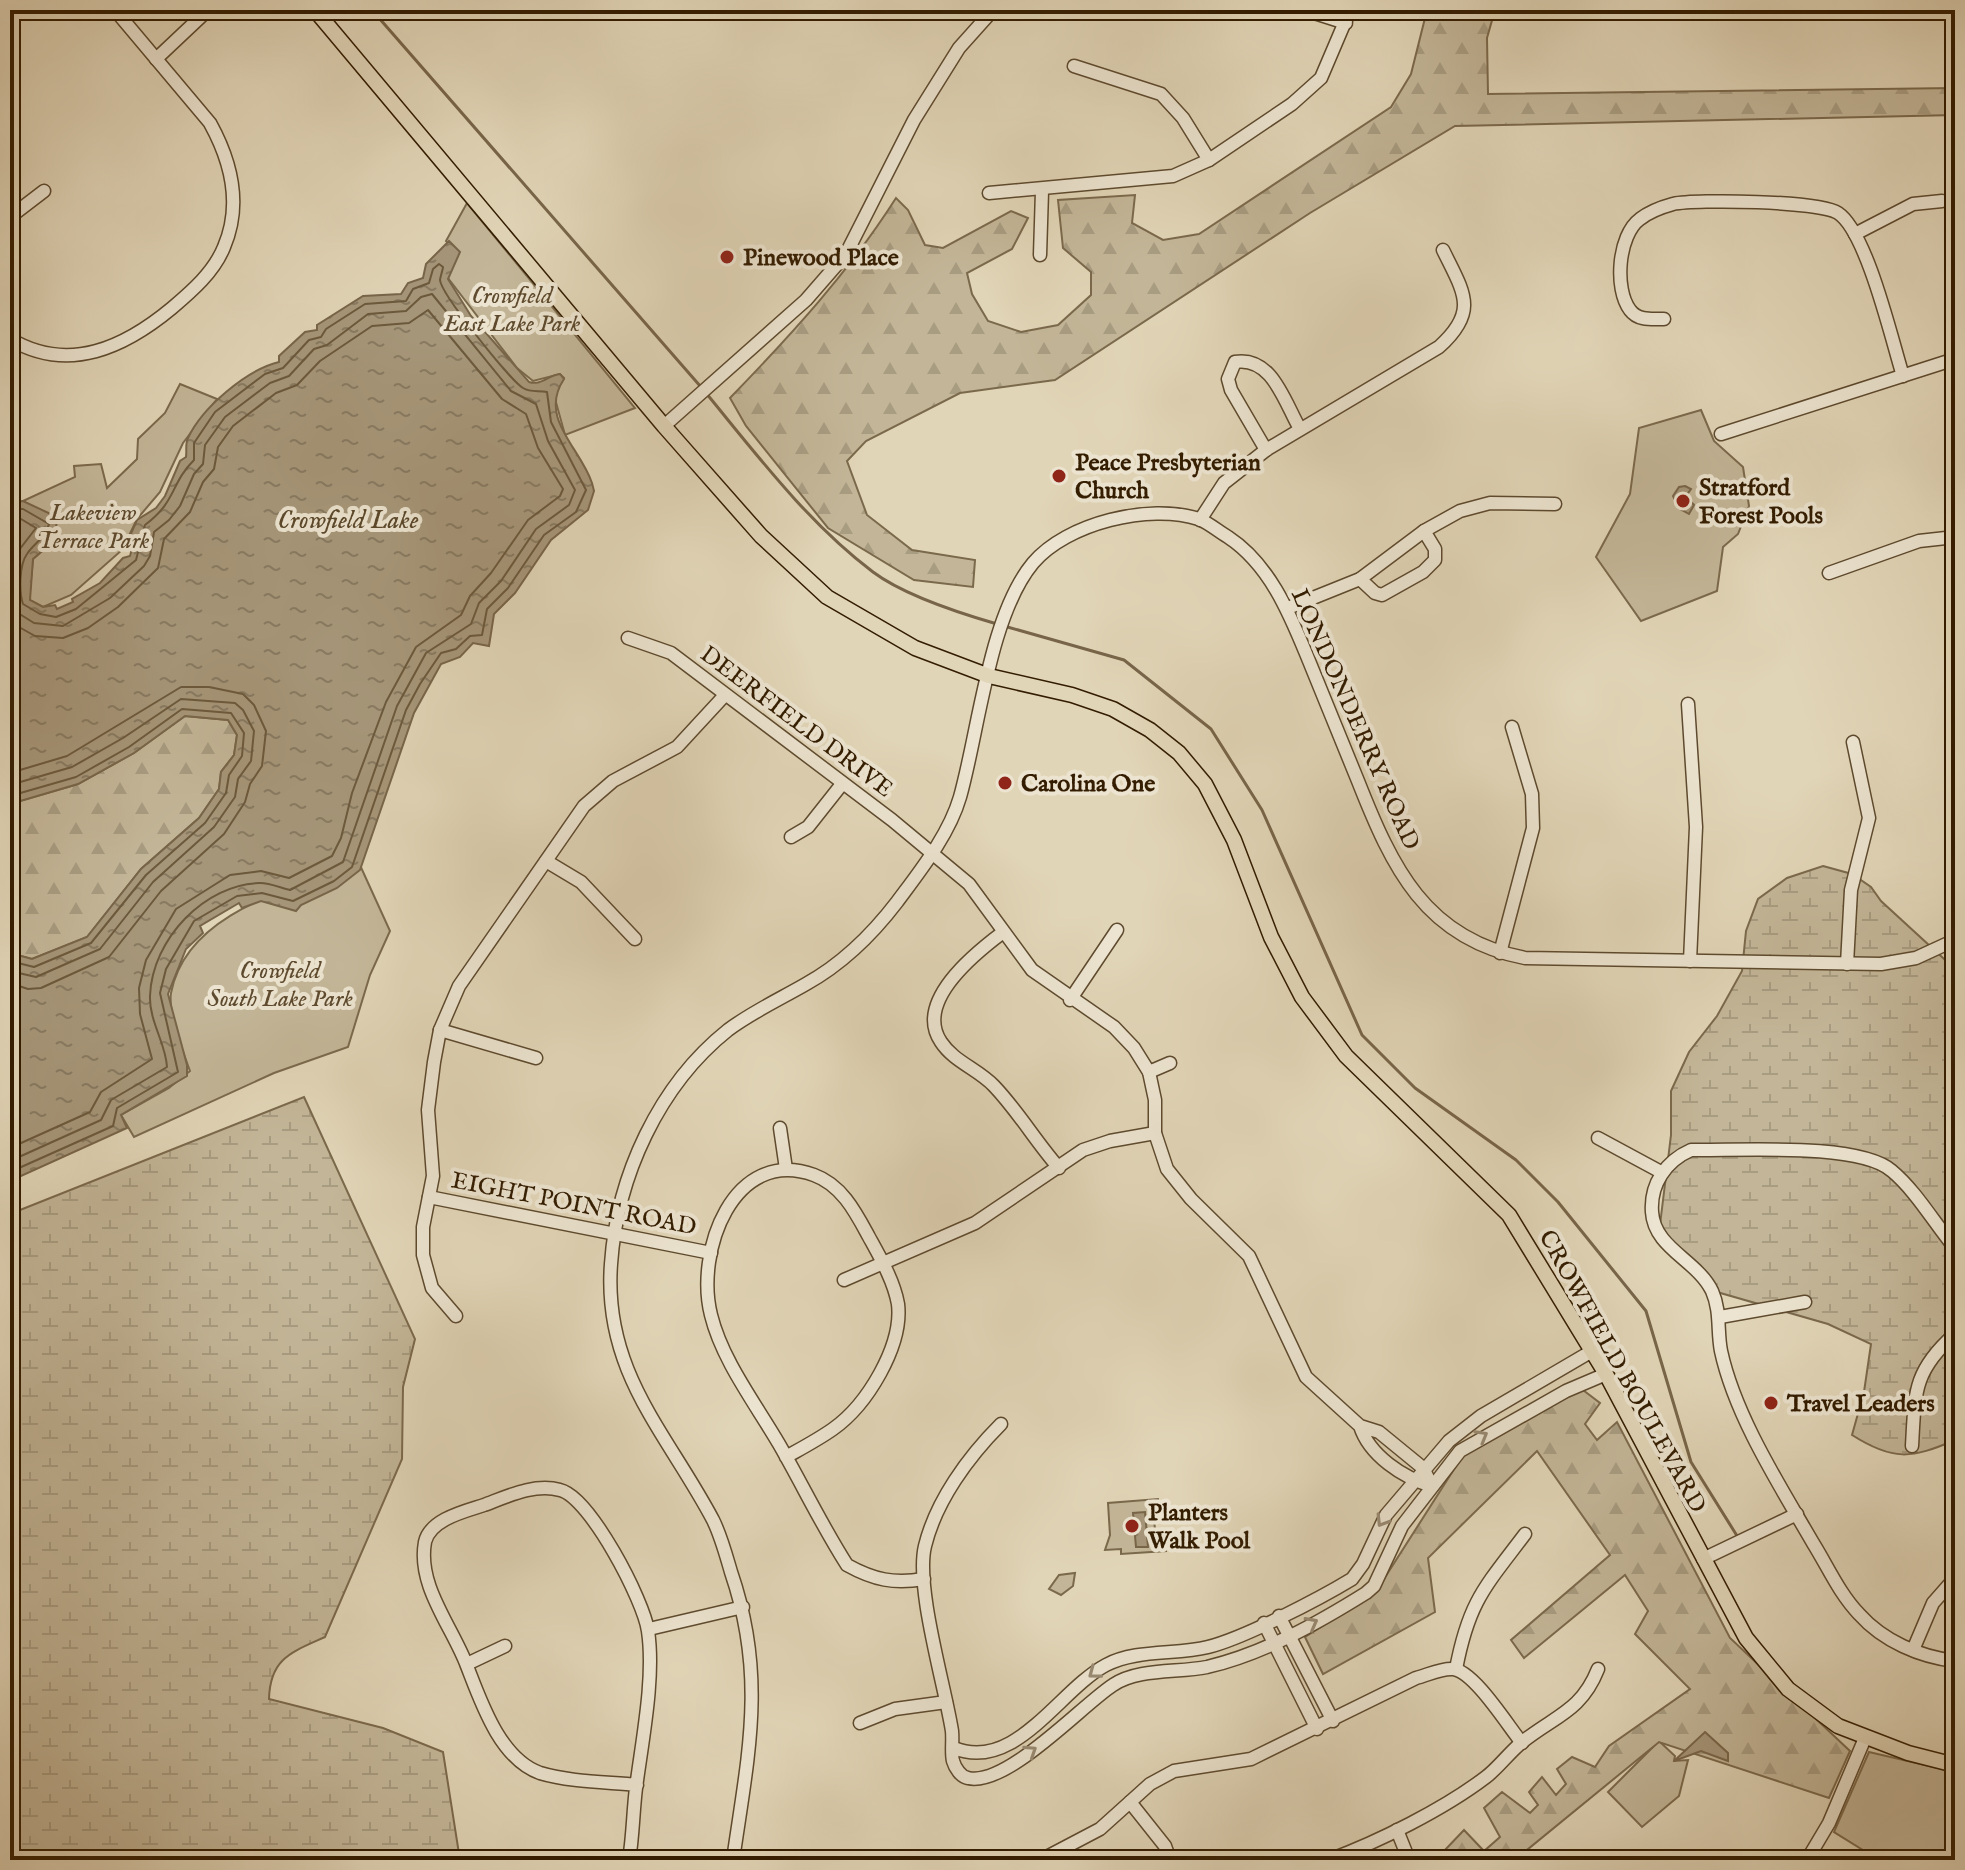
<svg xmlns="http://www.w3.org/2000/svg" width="1965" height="1870" font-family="'IM FELL English',serif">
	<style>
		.green { fill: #c3b698; stroke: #7b694c; stroke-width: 2 }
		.forest { fill: url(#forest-firs); stroke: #7b694c; stroke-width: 2 }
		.wetland { fill: url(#wetland-marsh); stroke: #7b694c; stroke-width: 2 }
		.water { fill: url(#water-ripples); stroke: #786549; stroke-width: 2 }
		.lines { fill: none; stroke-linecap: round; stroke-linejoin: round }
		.shore { stroke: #6c593c; stroke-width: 2 }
		.stream { stroke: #786549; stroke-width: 3 }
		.minor-casing { stroke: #5e4a2e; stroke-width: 15 }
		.major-casing { stroke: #331c00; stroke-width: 17 }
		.minor { stroke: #ece4d0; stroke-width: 12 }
		.major { stroke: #e1d5b7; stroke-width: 14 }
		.oneway { stroke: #998a72 }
		.poi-dot { fill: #8f2418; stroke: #ece4d0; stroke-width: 3 }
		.labels { text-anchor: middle; stroke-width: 8; stroke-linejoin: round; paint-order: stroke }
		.poi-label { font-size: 24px; font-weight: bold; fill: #331c00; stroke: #ece4d0; text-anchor: start }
		.park-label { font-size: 24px; font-style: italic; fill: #5e4a2e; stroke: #ece4d0 }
		.street-label { font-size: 24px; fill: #331c00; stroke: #ece4d0 }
		.water-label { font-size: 26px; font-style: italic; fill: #5b472a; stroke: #ece4d0 }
	</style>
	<defs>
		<pattern id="forest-firs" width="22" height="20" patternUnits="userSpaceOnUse" patternTransform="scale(2)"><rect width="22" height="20" fill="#c3b698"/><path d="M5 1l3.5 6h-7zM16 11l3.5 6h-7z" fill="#a89c81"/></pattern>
		<pattern id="wetland-marsh" width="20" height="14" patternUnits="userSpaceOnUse" patternTransform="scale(2)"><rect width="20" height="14" fill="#c3b698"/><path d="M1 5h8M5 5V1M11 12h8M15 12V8" fill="none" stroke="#a89c81"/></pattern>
		<pattern id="water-ripples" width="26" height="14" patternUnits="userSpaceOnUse" patternTransform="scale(2)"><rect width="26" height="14" fill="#a69679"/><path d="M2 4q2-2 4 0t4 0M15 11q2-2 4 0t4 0" fill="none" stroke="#887a61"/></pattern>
	</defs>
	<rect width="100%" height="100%" fill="#e1d5b7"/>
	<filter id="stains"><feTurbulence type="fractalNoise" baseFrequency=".0025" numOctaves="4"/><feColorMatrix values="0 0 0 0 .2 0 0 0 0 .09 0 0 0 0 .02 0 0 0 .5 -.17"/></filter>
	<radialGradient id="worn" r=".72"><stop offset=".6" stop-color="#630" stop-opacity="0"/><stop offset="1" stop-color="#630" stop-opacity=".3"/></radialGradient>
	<!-- green -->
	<g class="green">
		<polygon points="467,203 635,408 565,435 554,395 564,378 560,374 533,381 517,368 448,278 449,267 459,252 446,241"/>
		<polygon points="180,384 217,399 183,443 160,492 137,519 122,550 71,595 43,607 29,600 33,559 47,547 23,501 75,477 74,466 101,464 107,488 137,459 138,439 165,413"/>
		<polygon points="1701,410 1714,441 1743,467 1749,506 1738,534 1723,547 1717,591 1641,621 1596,557 1630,494 1639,428"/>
		<path d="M359 863 390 931 370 975 348 1047 274 1073 134 1137 121 1115 169 1088 190 1071C183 1052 168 1012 171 993 186 912 292 888 359 863Z"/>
		<polygon points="1158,1499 1159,1516 1154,1517 1156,1544 1165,1544 1166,1551 1121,1554 1121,1549 1105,1550 1110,1535 1108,1503"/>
		<polygon points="1075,1573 1073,1586 1061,1595 1049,1589 1059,1575"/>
		<polygon points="1659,1741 1675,1756 1674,1761 1688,1760 1679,1796 1642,1827 1608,1792"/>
		<polygon points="1869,1752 1955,1772 1955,1860 1879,1860 1834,1832"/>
	</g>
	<!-- forest -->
	<g class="forest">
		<path d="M1427 10H1495L1487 38 1488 94 1955 88V115L1455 126 1310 213 1055 380 960 393 866 441 847 461 867 515 912 550 975 560 973 587 914 580 828 528 746 426 730 398C791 335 849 272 896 198L908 210 925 245 943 248 1011 211 1028 218 1012 249 967 273 972 294 988 321 1021 332 1058 325 1091 295V272L1063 248 1058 200 1135 195 1132 223 1163 240 1199 234 1391 107 1411 74Z"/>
		<polygon points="185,716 228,720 237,735 234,755 221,772 219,789 199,818 141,869 87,937 32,959 10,953 10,804 78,784 134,753"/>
		<polygon points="1579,1387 1600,1403 1585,1424 1597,1440 1617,1422 1730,1638 1850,1751 1829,1798 1659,1742 1522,1854 1527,1860 1454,1860 1444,1851 1464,1830 1484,1851 1500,1837 1484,1808 1502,1792 1530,1813 1538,1805 1529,1792 1542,1777 1556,1795 1566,1784 1557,1769 1572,1757 1595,1767 1609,1746 1690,1689 1635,1634 1648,1611 1625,1575 1524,1658 1511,1640 1610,1555 1537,1451 1428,1558 1435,1612 1323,1674 1305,1637 1375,1593 1467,1449"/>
	</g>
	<!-- wetland -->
	<g class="wetland">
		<path d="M1823 866 1852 874 1871 887 1881 901 1955 969V1440C1911 1459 1893 1461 1852 1435L1864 1392 1871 1344 1828 1324 1717 1292 1659 1233 1671 1135V1091L1689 1052 1717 1016 1742 971 1746 931 1758 899 1787 878Z"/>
		<path d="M304 1097 415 1339 403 1387 402 1459 325 1637C292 1652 270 1658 269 1699L383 1728 443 1752 460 1860H10V1214Z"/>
	</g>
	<!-- water -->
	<g class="water">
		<path d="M449 241 460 252 448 279 471 316 529 382C541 386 549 375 560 374L564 379C538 418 580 447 592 483L594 491 588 510 551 540 515 593 494 614 489 646 473 643 460 657 441 664 414 713 360 870 337 888 301 905 296 911 261 901 242 908 239 903 200 926 203 933 186 949 168 994 187 1065V1076L121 1115 127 1128 10 1181V953L32 959 87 937 141 869 199 818 219 789 221 772 234 755 237 735 228 720 185 716 134 753 78 784 10 804V502L23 501 57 517C57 537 47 547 33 559L30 600 43 607 55 605 57 609 73 602 72 599 100 583 123 558 130 556 133 545 129 538 137 520 156 508 165 496 180 461 186 457C187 450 185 444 188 438 202 408 246 370 279 362V356L305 332 317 330V325L363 296 401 294 408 283 423 278 426 264Z"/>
		<polygon points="1685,486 1691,489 1686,496 1694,505 1689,514 1680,509 1673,496 1679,487"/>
		<polygon points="1145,1512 1148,1547 1136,1547 1133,1513"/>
		<polygon points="1705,1732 1728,1753 1728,1761 1701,1751 1674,1761"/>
	</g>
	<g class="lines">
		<!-- shore -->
		<g class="shore">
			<path d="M10 509H23L49 524C45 539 35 542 27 554 19 565 19 592 23 604L40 614 56 617 76 609 136 560 145 525C177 501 170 484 194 460V443L215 412 265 374 283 368 309 340 321 337 326 329 365 304 406 301 413 289 429 283 433 269 439 264 443 267C443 269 440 278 440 280 441 294 510 380 523 388 531 393 539 390 547 392L551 422 586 490 576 512 544 535 508 588 487 609 482 635 470 636 456 649 441 653 420 684 406 710 352 867 334 881 293 901 262 893 237 896 194 921 166 969 160 993 178 1072 117 1108 113 1126 10 1172"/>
			<path d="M10 520 21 519 36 528 16 554 12 603 18 613 34 623 63 626 110 598 144 566 150 556 154 532 169 520 180 506 194 474 203 464 205 445 225 417 270 383 289 376 314 349 327 345 368 314 406 311 421 297 432 294 511 391 536 404 548 441 575 490 569 505 536 529 501 581 479 603 471 624 426 653 397 706 343 862 290 890C281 888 270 883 260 883 205 884 152 939 150 996 149 1021 166 1044 167 1067L111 1100 101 1120 10 1161"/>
			<polyline points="10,622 35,636 63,638 88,628 118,607 158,568 164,539 190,512 203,482 214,469 218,447 233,426 276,393 297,385 320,361 372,326 409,323 428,310 502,399 526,414 538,448 563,489 560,496 528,520 491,573 470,596 461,615 416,647 386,702 352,793 341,838 332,856 289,878 261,871 230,875 176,909 146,960 139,988 140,1014 152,1059 101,1092 90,1112 10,1148"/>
			<polyline points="10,773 67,756 181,687 209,687 243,694 254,705 266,731 262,766 250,784 245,802 224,834 161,891 109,957 41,988 28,989 10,983"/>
			<polyline points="10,785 72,767 123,738 181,699 235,703 243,710 254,731 251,761 238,779 235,797 214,827 153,882 100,949 36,977 10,971"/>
			<polyline points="10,796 76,777 129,747 182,709 231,713 244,733 242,756 229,775 226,793 205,823 146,875 91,943 34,967 10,961"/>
		</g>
		<!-- stream -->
		<g class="stream">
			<polyline points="372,10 701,387"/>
			<path d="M706 393C757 455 808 523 873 572 905 596 959 613 997 624"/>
			<polyline points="1004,626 1124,660 1211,729 1262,810 1362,1035 1415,1088 1516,1160 1558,1202 1646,1311 1691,1462 1739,1539"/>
		</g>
		<!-- minor casing -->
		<g class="minor-casing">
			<g id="minor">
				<polyline points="830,10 853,10"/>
				<polyline points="1305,10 1346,23"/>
				<polyline points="1662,10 1668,13 1754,10"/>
				<polyline points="156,59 208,10"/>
				<polyline points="1074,66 1161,94 1183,118 1209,160"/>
				<polyline points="989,193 1173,176 1209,160 1292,104 1321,78 1350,10"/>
				<polyline points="10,217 44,191"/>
				<polyline points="1855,234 1913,204 1942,201"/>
				<polyline points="1040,255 1042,191"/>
				<path d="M1664 319C1652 319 1638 321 1630 310 1614 289 1618 235 1640 219 1649 212 1662 207 1673 204 1697 199 1819 201 1838 213 1867 232 1892 341 1903 376"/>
				<path d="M10 339C69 374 125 347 172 308 192 291 214 272 224 247 242 205 231 161 210 123L115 10"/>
				<polyline points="664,426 806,300 846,254 914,120 959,48 993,10"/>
				<polyline points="1721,434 1955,359"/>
				<path d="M1266 450 1231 390 1228 379 1235 362C1272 356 1284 401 1300 429"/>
				<path d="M1200 520 1224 483 1266 450 1439 347C1479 311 1464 293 1443 250"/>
				<polyline points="1829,573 1919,541 1955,537"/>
				<polyline points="1360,579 1375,593 1382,595 1423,572 1435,560 1435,549 1424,531"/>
				<polyline points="1288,608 1360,579 1424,531 1460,511 1490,503 1555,504"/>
				<path d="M628 638 671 653 892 820 969 884 1032 970 1114 1027 1134 1048 1149 1072 1155 1100V1133L1167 1169 1191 1199 1249 1256 1306 1377 1360 1426 1379 1432 1423 1468 1432 1486C1403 1478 1369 1455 1360 1426"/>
				<polyline points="1688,704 1696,827 1690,961"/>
				<polyline points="791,837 808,827 842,784"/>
				<polyline points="546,861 581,882 635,939"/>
				<path d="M1002 933C974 954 914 1002 941 1042 954 1062 978 1069 994 1086 1018 1111 1036 1142 1059 1168"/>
				<polyline points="1500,953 1533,828 1532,794 1512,727"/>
				<polyline points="1847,964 1851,890 1869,818 1853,742"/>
				<polyline points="1070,1000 1117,930"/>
				<polyline points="440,1030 536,1058"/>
				<polyline points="1149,1072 1170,1063"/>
				<polyline points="780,1128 786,1169"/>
				<polyline points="1598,1138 1661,1172"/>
				<polyline points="429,1197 711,1253"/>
				<path d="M1955 1248C1935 1224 1916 1191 1892 1171 1859 1142 1737 1151 1691 1150 1666 1161 1650 1184 1652 1212 1654 1248 1697 1260 1712 1291 1721 1311 1717 1331 1721 1351 1735 1416 1780 1486 1813 1543 1828 1567 1839 1593 1859 1614 1883 1641 1920 1657 1955 1661"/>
				<polyline points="844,1280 975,1223 1083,1150 1110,1141 1155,1133"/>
				<polyline points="456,1316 432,1288 423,1255 423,1227 433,1176 428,1110 434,1062 440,1030 459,986 584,806 613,781 677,747 725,695"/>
				<polyline points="1720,1317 1805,1302"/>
				<path d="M1001 1424C968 1457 936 1501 925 1546 915 1587 945 1686 952 1731 953 1741 951 1753 953 1761 955 1768 961 1777 968 1778 1007 1787 1082 1705 1113 1685 1138 1668 1178 1673 1207 1667 1263 1654 1318 1623 1366 1593L1374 1586 1402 1526 1460 1451 1566 1391 1606 1374"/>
				<path d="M1912 1446C1915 1393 1913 1371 1955 1334"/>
				<path d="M786 1457C802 1448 819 1439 833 1429 867 1405 903 1346 898 1304 894 1281 880 1257 869 1237 856 1213 842 1185 814 1175 733 1146 695 1252 711 1315 722 1360 755 1403 779 1444 802 1484 822 1526 847 1565 874 1580 894 1584 924 1579"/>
				<polyline points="1703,1559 1797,1514"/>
				<polyline points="1279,1616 1333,1721"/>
				<polyline points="1264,1623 1317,1729"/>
				<polyline points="649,1629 743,1607"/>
				<polyline points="1913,1650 1933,1603 1955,1578"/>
				<polyline points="467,1664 505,1646"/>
				<path d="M1456 1669C1469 1601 1485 1587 1525 1534"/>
				<polyline points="860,1723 895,1709 946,1702"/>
				<path d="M954 1748C1015 1773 1059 1690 1106 1665 1136 1649 1176 1655 1208 1647 1244 1638 1319 1599 1352 1579L1363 1564 1386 1515 1449 1441 1481 1416 1592 1351"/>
				<polyline points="1130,1802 1165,1846 1170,1860"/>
				<polyline points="1397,1830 1409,1860"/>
				<path d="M629 1860C633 1836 633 1812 636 1788 642 1741 655 1678 648 1631 644 1601 590 1497 560 1490 535 1483 508 1496 484 1505 466 1511 430 1519 425 1542 417 1586 452 1626 467 1666 481 1702 500 1759 540 1773 570 1782 606 1782 637 1785"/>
				<path d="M733 1860C748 1755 767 1677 731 1572 726 1555 721 1536 713 1520 667 1433 603 1372 611 1264 617 1176 659 1085 728 1030 752 1012 780 999 806 984 842 964 871 936 897 902 920 871 949 835 960 797 979 730 989 616 1033 563 1067 523 1149 503 1199 519 1209 523 1219 532 1228 537 1269 564 1289 612 1307 656 1324 698 1341 739 1358 781 1392 867 1425 939 1525 958L1881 964 1916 958 1955 940"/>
				<path d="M1041 1860 1100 1829 1150 1784 1174 1771 1251 1759 1416 1678C1428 1675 1441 1668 1453 1669 1474 1671 1508 1726 1522 1743"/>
				<path d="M1329 1860C1378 1842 1444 1809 1486 1777 1498 1768 1508 1754 1521 1743 1554 1716 1581 1712 1598 1669"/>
				<polyline points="1807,1860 1829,1823 1865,1738"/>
			</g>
		</g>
		<!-- major casing -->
		<g class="major-casing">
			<polyline id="major" points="315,10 664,426 761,536 827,597 915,648 989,676 1072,695 1113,709 1150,730 1179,753 1205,784 1234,840 1271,937 1302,997 1346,1056 1509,1215 1606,1374 1746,1638 1788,1689 1838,1726 1908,1753 1955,1765"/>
		</g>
		<!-- minor -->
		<use href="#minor" class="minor"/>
		<!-- major -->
		<use href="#major" class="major"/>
	</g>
	<!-- one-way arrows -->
	<defs><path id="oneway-chevron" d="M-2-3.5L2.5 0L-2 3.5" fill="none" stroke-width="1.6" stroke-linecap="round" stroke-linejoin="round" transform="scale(2)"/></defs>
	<g class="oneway">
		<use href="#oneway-chevron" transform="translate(1482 1436) rotate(-30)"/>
		<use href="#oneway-chevron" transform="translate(1382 1521) rotate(122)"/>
		<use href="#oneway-chevron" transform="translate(1312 1623) rotate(-28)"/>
		<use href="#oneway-chevron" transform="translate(1094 1673) rotate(143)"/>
		<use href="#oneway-chevron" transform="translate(1031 1751) rotate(-33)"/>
	</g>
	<!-- markers -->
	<g class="poi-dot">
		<circle cx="727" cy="257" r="8"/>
		<circle cx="1059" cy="476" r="8"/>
		<circle cx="1683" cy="501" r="8"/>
		<circle cx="1005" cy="783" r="8"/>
		<circle cx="1771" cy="1403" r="8"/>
		<circle cx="1132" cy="1526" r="8"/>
	</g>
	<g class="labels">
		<!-- poi labels -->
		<g class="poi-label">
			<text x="743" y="265">Pinewood Place</text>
			<text x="1075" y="470">Peace Presbyterian<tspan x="1075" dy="28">Church</tspan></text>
			<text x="1699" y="495">Stratford<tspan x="1699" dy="28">Forest Pools</tspan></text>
			<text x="1021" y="791">Carolina One</text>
			<text x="1787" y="1411">Travel Leaders</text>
			<text x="1148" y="1520">Planters<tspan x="1148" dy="28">Walk Pool</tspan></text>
		</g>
		<!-- park labels -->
		<g class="park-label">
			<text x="512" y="303">Crowfield<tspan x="512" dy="28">East Lake Park</tspan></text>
			<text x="93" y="520">Lakeview<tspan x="93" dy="28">Terrace Park</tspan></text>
			<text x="280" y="978">Crowfield<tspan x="280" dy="28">South Lake Park</tspan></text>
		</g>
		<!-- street labels -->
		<g class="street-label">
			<text transform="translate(1356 719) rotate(66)" y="8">LONDONDERRY ROAD</text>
			<text transform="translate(797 721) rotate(37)" y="8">DEERFIELD DRIVE</text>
			<text transform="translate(574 1203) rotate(11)" y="8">EIGHT POINT ROAD</text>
			<text transform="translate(1623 1371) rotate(61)" y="8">CROWFIELD BOULEVARD</text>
		</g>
		<!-- water labels -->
		<g class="water-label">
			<text x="348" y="528">Crowfield Lake</text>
		</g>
	</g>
	<!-- margin -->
	<rect width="1965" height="1870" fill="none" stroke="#e1d5b7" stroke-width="40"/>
	<rect x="12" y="12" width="1941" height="1846" fill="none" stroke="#331c00" stroke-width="4"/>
	<rect x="20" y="20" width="1925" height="1830" fill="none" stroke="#331c00" stroke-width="2"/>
	<rect width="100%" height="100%" filter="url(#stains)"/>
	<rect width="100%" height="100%" fill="url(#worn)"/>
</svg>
